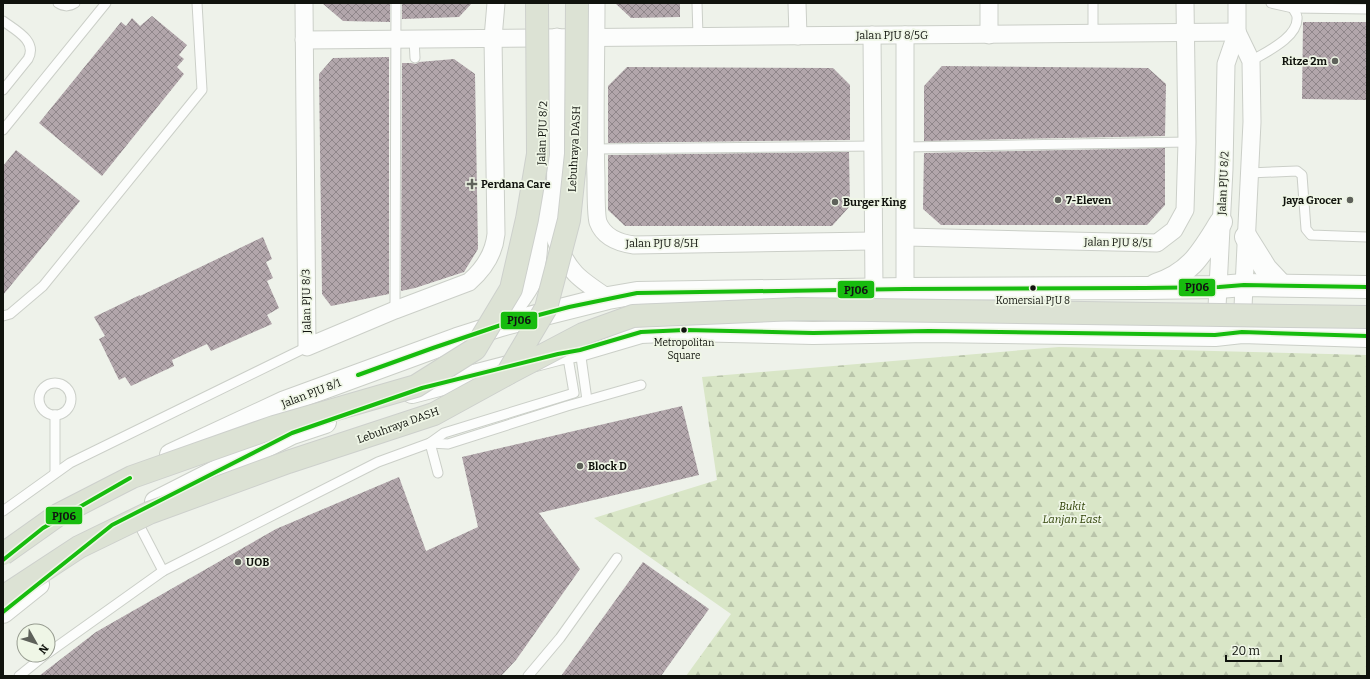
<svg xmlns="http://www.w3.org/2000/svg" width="1370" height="679" font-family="Bitter,serif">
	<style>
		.forest { fill: url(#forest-firs) }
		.building { fill: url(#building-cross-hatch) }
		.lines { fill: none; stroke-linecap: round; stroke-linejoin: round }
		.service-casing { stroke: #cbcfc8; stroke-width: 11 }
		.minor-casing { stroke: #cbcfc8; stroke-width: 19 }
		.secondary-casing { stroke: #cbcfc8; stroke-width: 24 }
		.service { stroke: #fcfdfc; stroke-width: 9 }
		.minor { stroke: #fcfdfc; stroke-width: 17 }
		.secondary { stroke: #fcfdfc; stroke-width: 22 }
		.motorway-bridge-casing { stroke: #cdd0cc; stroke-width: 24; stroke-linecap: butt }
		.motorway-bridge { stroke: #dce2d4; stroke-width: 22 }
		.bus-1-casing { stroke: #eff6e6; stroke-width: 7 }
		.bus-1 { stroke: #17bc0e; stroke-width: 4 }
		.poi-dot { fill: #5e615a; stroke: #eff6e6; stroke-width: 1.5 }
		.bus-dot { fill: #10130d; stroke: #eff6e6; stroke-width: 1.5 }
		.labels { text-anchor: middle; stroke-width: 3.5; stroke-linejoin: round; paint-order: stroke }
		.bus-label { font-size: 10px; fill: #10130d; stroke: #eff6e6 }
		.street-label { font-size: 11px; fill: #10130d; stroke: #eff6e6 }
		.poi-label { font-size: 11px; font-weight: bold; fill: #10130d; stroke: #eff6e6; text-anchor: start }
		.park-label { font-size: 11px; font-style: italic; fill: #304308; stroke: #eff6e6 }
		.line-badge { stroke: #eff6e6; stroke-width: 1.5 }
		.pale-badge-label { font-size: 11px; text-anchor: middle; font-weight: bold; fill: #111 }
	</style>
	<defs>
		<pattern id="forest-firs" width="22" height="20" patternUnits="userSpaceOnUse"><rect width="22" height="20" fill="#d9e6c7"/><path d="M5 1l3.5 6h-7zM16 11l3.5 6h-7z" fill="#b9c4aa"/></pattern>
		<pattern id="building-cross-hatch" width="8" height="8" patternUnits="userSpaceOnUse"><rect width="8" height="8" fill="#b2a6ab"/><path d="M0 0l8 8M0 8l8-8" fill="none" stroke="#8f868a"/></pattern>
	</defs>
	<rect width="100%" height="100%" fill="#eef2ea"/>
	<!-- forest -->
	<polygon class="forest" points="1059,347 1367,355 1367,617 1365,619 1367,621 1367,676 686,676 731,614 594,518 717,480 702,377"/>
	<!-- building -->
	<g class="building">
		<polygon points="322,3 390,3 390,22 343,21"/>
		<polygon points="402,3 472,3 459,17 402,19"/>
		<polygon points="615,3 680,3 680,17 631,18"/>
		<polygon points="152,16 187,45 179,55 184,59 177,67 184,74 102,176 39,123 121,22 126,26 132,18 140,26"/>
		<polygon points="1303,22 1367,22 1367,100 1302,99"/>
		<polygon points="389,57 389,294 331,306 322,294 319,74 333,58"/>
		<polygon points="454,59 475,74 478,249 464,272 415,288 401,291 402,63 411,63 416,64 419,62"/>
		<polygon points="942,66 1148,68 1166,84 1165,136 924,141 924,86"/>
		<polygon points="627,67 833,68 850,85 850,140 608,143 608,86"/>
		<polygon points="1165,148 1165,205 1147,225 941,225 923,209 924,153"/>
		<polygon points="16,150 80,201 3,295 3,166"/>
		<polygon points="849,152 850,206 832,226 625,226 608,210 608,155"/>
		<polygon points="263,237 272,259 266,262 273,278 267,281 279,308 267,315 272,324 211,351 207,344 172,360 174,366 131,386 125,377 119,380 99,339 105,336 94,317 140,295 140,296"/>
		<polygon points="682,406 699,475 539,513 580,569 516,660 501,676 39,676 96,632 276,529 399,477 426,551 478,527 462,457"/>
		<polygon points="643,562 709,609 661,676 561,676"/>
	</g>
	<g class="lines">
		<!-- service casing -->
		<g class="service-casing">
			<g id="service">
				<path d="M58 3C64 7 69 7 75 3"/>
				<polyline points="697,3 698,36"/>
				<polyline points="1093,3 1093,34"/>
				<polyline points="1271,3 1293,8 1367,9"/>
				<path d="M3 21C15 30 38 41 28 59L3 90"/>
				<polyline points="414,39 415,58"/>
				<path d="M1251 61C1266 52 1299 37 1297 17 1297 14 1294 11 1293 8"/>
				<polyline points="3,130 106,3"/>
				<polyline points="906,147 1187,142"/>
				<polyline points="595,149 873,146"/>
				<polyline points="1249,173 1297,171 1302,175 1306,229 1311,235 1367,237"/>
				<polyline points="395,310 396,3"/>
				<polyline points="3,316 10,314 43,286 202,90 197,3"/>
				<polyline points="580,350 587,400"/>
				<circle cx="55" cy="399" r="16"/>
				<polyline points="55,415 55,473"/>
				<polyline points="430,443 448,444 567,406 641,385"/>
				<polyline points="430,443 438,473"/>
				<polyline points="3,511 70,463 307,347"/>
				<polyline points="136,519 163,571"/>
				<polyline points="48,653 163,571 378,462 430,443 444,433 574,393 567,352"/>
				<polyline points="19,676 45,655"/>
				<polyline points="528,676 560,638 617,558"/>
			</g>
		</g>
		<!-- minor casing -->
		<g class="minor-casing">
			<g id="minor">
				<path d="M304 3 307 347 395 310 469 282C484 269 494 254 496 234L493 38 496 3"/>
				<path d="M596 3C596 62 594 121 596 179 596 188 596 215 598 222 604 238 619 243 634 245L872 241"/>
				<polyline points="797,3 798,36"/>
				<polyline points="1237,32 1251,61 1252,122 1242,328"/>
				<polyline points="872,35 874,290"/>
				<polyline points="905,35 905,289"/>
				<polyline points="989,35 989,3"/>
				<path d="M557 37 555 238C568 272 579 279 608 298"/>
				<polyline points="304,40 1237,32"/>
				<polyline points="906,237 1157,243 1174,230 1185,210 1187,142 1185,3"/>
				<path d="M501 325C512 312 524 299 532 283 541 263 539 218 540 194"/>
				<polyline points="1216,327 1224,169 1226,64 1237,32 1237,3"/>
			</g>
		</g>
		<!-- secondary casing -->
		<g class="secondary-casing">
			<g id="secondary">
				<polyline points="1246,237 1266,269 1280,284"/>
				<path d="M1156 285C1192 273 1202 252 1221 222"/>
				<polyline points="412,392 558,354 580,350 641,332 685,330 813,333 929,331 1215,335 1242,332 1367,336"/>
				<polyline points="171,455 285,402 457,339 501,325 608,298 637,293 905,289 1145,288 1219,287 1244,285 1367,287"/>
				<polyline points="156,502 292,433 325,422"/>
				<polyline points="3,612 38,584"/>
			</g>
		</g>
		<!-- service -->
		<use href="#service" class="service"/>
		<!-- minor -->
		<use href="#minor" class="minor"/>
		<!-- secondary -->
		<use href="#secondary" class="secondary"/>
		<!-- motorway-bridge casing -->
		<g class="motorway-bridge-casing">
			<g id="motorway-bridge">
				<polyline points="507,374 583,334 633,316 797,309 1367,317"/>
				<polyline points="3,554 58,515 132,477 274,427 416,386 475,349 511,289 527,219 538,154 537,3"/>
				<polyline points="3,597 79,547 149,513 288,462 434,414 507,374 546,308 569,220 576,154 577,3"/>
			</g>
		</g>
		<!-- motorway-bridge -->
		<use href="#motorway-bridge" class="motorway-bridge"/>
		<!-- bus-1 casing -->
		<g class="bus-1-casing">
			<g id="bus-1">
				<polyline points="358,375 433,348 501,325 569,307 637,293 905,289 1145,288 1219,287 1244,285 1367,287"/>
				<polyline points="3,560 43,528 130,478"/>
				<polyline points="3,612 112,525 292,433 422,388 558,354 580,350 641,332 685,330 813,333 929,331 1215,335 1242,332 1367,336"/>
			</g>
		</g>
		<!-- bus-1 -->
		<use href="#bus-1" class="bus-1"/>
	</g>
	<!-- markers -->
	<g class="poi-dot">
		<circle cx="1335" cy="61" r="4"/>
		<path d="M470 178h4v4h4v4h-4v4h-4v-4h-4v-4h4z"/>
		<circle cx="1058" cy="200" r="4"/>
		<circle cx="1350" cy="200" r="4"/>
		<circle cx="835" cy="202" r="4"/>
		<circle cx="580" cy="466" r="4"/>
		<circle cx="238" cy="562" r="4"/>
	</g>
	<g class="bus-dot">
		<circle cx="1033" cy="288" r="3.5"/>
		<circle cx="684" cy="330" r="3.5"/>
	</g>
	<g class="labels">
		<!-- bus labels -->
		<g class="bus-label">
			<text x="1033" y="304">Komersial PJU 8</text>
			<text x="684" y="346">Metropolitan<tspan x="684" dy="13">Square</tspan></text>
		</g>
		<!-- street labels -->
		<g class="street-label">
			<text x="892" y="39">Jalan PJU 8/5G</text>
			<text transform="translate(542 133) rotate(-88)" y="4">Jalan PJU 8/2</text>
			<text transform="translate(574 149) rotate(-87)" y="4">Lebuhraya DASH</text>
			<text transform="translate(1223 183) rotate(-87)" y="4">Jalan PJU 8/2</text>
			<text transform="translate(1118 242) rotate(1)" y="4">Jalan PJU 8/5I</text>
			<text x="662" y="247">Jalan PJU 8/5H</text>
			<text transform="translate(306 301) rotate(-91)" y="4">Jalan PJU 8/3</text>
			<text transform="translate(311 393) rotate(-21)" y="4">Jalan PJU 8/1</text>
			<text transform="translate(398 425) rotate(-20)" y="4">Lebuhraya DASH</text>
		</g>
		<!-- poi labels -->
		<g class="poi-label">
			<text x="1327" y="65" text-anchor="end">Ritze 2m</text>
			<text x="481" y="188">Perdana Care</text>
			<text x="1066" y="204">7-Eleven</text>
			<text x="1342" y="204" text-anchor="end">Jaya Grocer</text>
			<text x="843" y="206">Burger King</text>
			<text x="588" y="470">Block D</text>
			<text x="246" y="566">UOB</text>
		</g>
		<!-- park labels -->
		<g class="park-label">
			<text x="1072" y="510">Bukit<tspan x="1072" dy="13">Lanjan East</tspan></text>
		</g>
	</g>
	<g class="line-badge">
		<rect x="1178" y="278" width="38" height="19" rx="4" fill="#17bc0e"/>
		<rect x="837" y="280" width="38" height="19" rx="4" fill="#17bc0e"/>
		<rect x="500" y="311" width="38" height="19" rx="4" fill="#17bc0e"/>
		<rect x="45" y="506" width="38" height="19" rx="4" fill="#17bc0e"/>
	</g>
	<g class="pale-badge-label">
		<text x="1197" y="291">PJ06</text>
		<text x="856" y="294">PJ06</text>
		<text x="519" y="324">PJ06</text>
		<text x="64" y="520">PJ06</text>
	</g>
	<!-- border -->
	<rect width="1370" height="679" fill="none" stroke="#10130d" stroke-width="8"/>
	<!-- north arrow -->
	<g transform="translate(36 643) rotate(129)"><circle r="19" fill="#eff6e6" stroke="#969b8f"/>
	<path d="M0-3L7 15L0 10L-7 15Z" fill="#5e615a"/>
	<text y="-6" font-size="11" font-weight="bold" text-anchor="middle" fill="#10130d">N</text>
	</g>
	<!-- scale -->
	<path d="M1226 655v6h55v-6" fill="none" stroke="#10130d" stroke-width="2"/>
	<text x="1232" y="655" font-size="12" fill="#10130d" stroke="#eff6e6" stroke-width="3" paint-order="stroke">20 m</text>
</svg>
